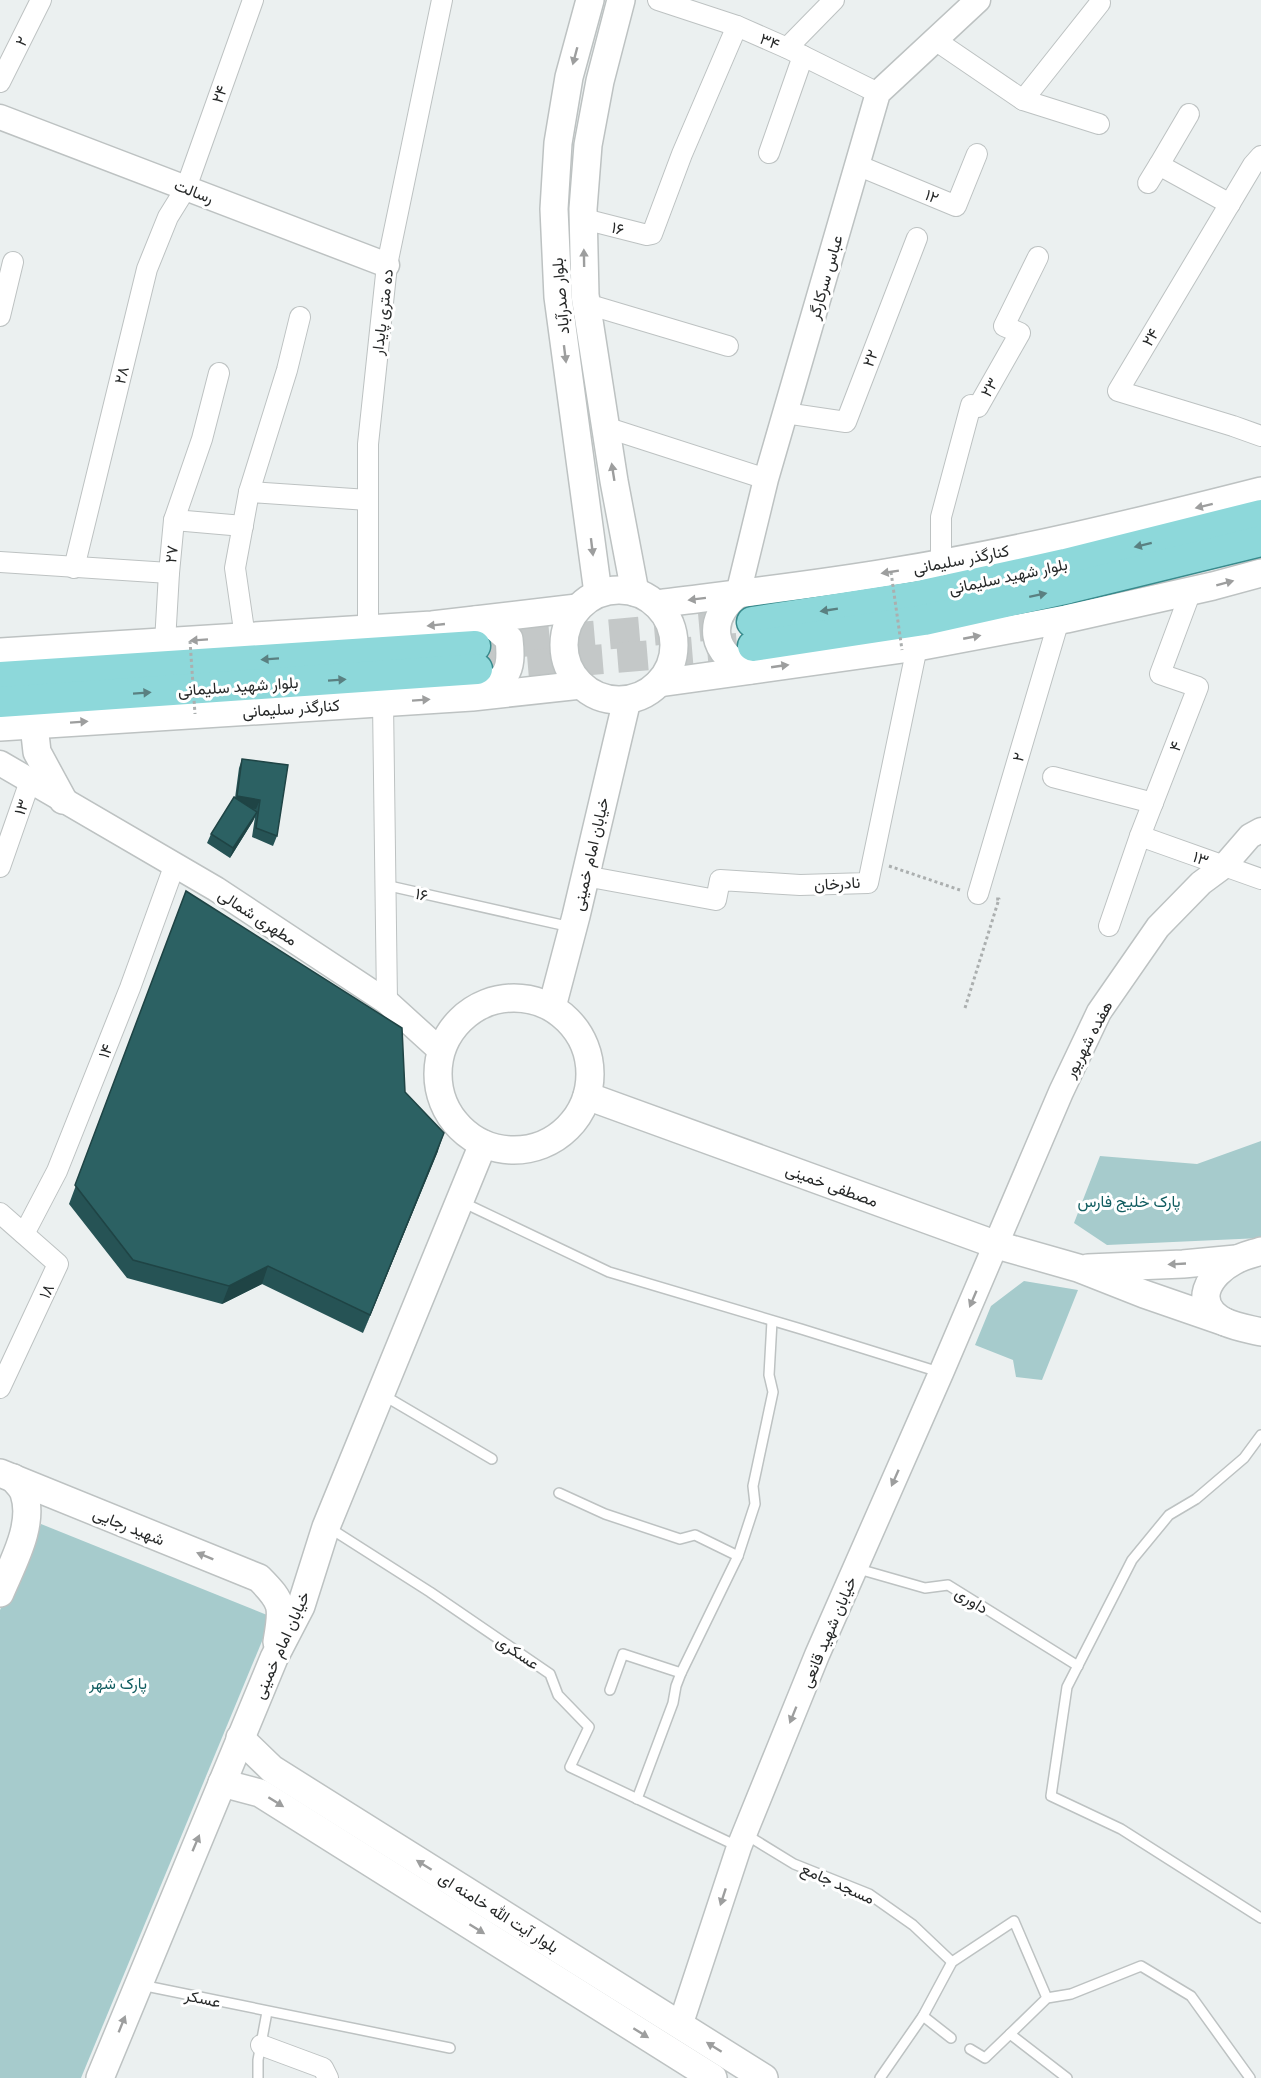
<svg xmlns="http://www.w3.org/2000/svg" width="1261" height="2078" font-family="Figtree,Vazirmatn,sans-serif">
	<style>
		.green { fill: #a6cbcc }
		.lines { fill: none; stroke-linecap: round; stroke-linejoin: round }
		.primary-tunnel { stroke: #c4c8c8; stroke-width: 30; stroke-dasharray: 30 15; stroke-linecap: butt }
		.service-casing { stroke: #bdc2c2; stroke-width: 12 }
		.minor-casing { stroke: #bdc2c2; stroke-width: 22 }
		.tertiary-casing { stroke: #bdc2c2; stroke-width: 27 }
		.secondary-casing { stroke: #bdc2c2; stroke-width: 30 }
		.primary-casing { stroke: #388a8c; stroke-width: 33 }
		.path { stroke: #abafaf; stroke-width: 3; stroke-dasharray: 3 3; stroke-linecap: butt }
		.service { stroke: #fff; stroke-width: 9 }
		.minor { stroke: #fff; stroke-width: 20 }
		.tertiary { stroke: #fff; stroke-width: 24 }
		.secondary { stroke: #fff; stroke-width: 27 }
		.primary { stroke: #8dd8da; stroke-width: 30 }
		.path-bridge { stroke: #abafaf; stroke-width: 3; stroke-dasharray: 3 3; stroke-linecap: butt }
		.wall { fill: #265355 }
		.shaded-wall { fill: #1f4445 }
		.building { fill: #2c6163; stroke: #1f4445; stroke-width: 1.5 }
		.oneway { fill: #9d9e9e }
		.oneway2 { fill: #5a8081 }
		.labels { text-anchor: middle; stroke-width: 6; stroke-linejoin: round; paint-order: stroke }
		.street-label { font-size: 16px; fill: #262828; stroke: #fff }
		.park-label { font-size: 16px; fill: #115d60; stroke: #fff }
	</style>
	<rect width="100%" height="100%" fill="#ebf0f0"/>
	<!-- green -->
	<g class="green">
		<polygon points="1261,1141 1261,1238 1107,1245 1074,1223 1100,1156 1197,1164"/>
		<polygon points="1024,1281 1078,1290 1042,1380 1016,1377 1013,1360 975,1345 991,1306"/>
		<polygon points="41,1524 272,1617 81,2078 0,2078 0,1610"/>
	</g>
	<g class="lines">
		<!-- primary-tunnel -->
		<g class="primary-tunnel">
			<polyline points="475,646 752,622"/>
			<polyline points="483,669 749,647"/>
		</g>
		<!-- service casing -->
		<g class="service-casing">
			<g id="service">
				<polyline points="385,885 571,927"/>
				<polyline points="462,1202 609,1272 801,1329 939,1372"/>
				<polyline points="383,1395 492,1459"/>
				<polyline points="1261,1435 1244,1458 1196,1499 1169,1515 1132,1560 1067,1687 1051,1796 1121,1829 1261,1918"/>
				<polyline points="559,1493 605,1514 680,1539 695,1535 738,1556"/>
				<polyline points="328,1527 430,1592 550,1674 558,1695 589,1727 570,1767 737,1846"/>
				<polyline points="855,1568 925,1588 948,1585 1078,1666"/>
				<polyline points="610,1690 623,1654 681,1673 738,1556 755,1504 753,1486 773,1392 769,1375 772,1321"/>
				<polyline points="637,1799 673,1703 676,1686 681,1673"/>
				<polyline points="745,1834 794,1864 869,1894 913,1925 952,1962"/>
				<polyline points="141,1985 450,2048"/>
				<polyline points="923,2016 952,1962 1014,1921 1047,1998"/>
				<polyline points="970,2049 985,2058 1010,2034"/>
				<polyline points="258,2078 258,2060 267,2012"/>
				<polyline points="880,2078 923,2016 951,2038"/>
				<polyline points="1067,2078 1010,2034 1047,1998 1071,1994 1141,1966 1191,1996 1250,2078"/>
			</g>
		</g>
		<!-- minor casing -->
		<g class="minor-casing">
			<g id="minor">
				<polyline points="658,0 737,26 787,48 878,93"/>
				<polyline points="935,40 1023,100 1099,124"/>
				<polyline points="787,48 834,0"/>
				<polyline points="0,82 41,0"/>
				<polyline points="1023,100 1100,3"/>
				<polyline points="1189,114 1159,165 1230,204"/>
				<polyline points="769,153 803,56"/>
				<polyline points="1261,156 1253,165 1118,391 1233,426 1261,436"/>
				<polyline points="857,165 956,206 977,154"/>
				<polyline points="1148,183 1159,165"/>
				<polyline points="584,219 647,235 652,234 682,154 737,26"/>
				<polyline points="587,304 728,346"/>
				<polyline points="0,316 13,262"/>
				<polyline points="785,413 846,422 917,238"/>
				<polyline points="605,427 766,479"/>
				<polyline points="249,492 287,370 300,317"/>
				<polyline points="174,520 243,526"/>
				<polyline points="0,562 169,573 174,520 202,439 219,373"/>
				<polyline points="941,563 941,517 971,405 978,407 1020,333 1004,326 1038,257"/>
				<polyline points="74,568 147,269 168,217 186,188 253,0"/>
				<polyline points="368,629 368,444 387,265 442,0"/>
				<polyline points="245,637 235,568 249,492 368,500"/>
				<polyline points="165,642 169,573"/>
				<polyline points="383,702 387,1002"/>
				<polyline points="1053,777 1153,803"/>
				<polyline points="1140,836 1261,879"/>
				<polyline points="0,867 30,781"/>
				<polyline points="585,876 716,900 720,880 800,885 868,883 917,647"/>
				<polyline points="978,894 1059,620"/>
				<polyline points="1109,926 1140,836 1198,687 1160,674 1191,591"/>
				<polyline points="0,1213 58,1264 0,1388"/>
				<polyline points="24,1234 57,1171 130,988 175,864"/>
				<polyline points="261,2045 323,2068 328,2078"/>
			</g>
		</g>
		<!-- tertiary casing -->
		<g class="tertiary-casing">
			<g id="tertiary">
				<polyline points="0,117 387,265"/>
				<polyline points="738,594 766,479 878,93 978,0"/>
				<polyline points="0,763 216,889 387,1002 441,1051"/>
				<polyline points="680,2026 739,1847 817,1655 941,1373 1061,1092 1099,1012 1158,927 1201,883 1224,866 1250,836 1261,830"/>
			</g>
		</g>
		<!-- secondary casing -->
		<g class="secondary-casing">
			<g id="secondary">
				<polyline points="590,0 569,77 558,143 554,209 558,297 598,593"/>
				<polyline points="621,0 600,81 588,145 583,209 585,295 614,481 635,592"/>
				<circle cx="619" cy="645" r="55"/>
				<path d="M738 594C705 620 711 655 750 670"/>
				<path d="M656 604C735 594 814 585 891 572 1016 552 1139 522 1261 491"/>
				<path d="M476 620 495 627 509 639C513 674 506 679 476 695"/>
				<polyline points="0,652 432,625 577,608"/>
				<polyline points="659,683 917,647 1066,619 1213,586 1261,573"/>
				<polyline points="34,725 37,752 63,800"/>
				<polyline points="0,727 472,697 581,685"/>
				<circle cx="514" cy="1074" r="76"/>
				<polyline points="552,1007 576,916 627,700"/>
				<polyline points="587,1096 997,1245 1078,1268 1144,1294 1225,1322"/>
				<path d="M1261 1251C1252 1254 1242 1256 1234 1261 1209 1274 1190 1304 1225 1322 1236 1327 1249 1329 1261 1332"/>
				<polyline points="1088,1268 1183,1264 1236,1259"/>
				<path d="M0 1473 259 1578C284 1603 283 1607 277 1642"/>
				<path d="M0 1593C12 1564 35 1525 24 1493 22 1487 17 1483 13 1478"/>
				<polyline points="240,1738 272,1769 764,2078"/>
				<polyline points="222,1783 260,1793 713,2078"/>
				<polyline points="100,2078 274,1658 301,1606 326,1527 483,1144"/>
			</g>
		</g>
		<!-- primary casing -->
		<g class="primary-casing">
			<g id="primary">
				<polyline points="752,622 919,596 1065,564 1261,515"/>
				<polyline points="753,646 924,620 1069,588 1261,541"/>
				<polyline points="0,677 475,646"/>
				<polyline points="0,702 477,669"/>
			</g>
		</g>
		<!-- path -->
		<g class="path">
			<polyline points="889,866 960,890"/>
			<polyline points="965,1008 999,899 995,899"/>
		</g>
		<!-- service -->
		<use href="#service" class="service"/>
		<!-- minor -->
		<use href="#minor" class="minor"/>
		<!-- tertiary -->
		<use href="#tertiary" class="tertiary"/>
		<!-- secondary -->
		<use href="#secondary" class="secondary"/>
		<!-- primary -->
		<use href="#primary" class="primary"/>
		<!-- path-bridge -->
		<g class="path-bridge">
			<polyline points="891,572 902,650"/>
			<polyline points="190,641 195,714"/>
		</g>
	</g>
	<!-- wall -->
	<g class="wall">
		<polygon points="242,759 277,836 273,846 252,837 255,817 253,821 230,858 207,843 211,834 235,798 239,768"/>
		<polygon points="186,891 405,1092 438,1151 363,1333 262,1284 222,1304 127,1278 69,1204"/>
	</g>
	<!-- shaded-wall -->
	<g class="shaded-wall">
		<polygon points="237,796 260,800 256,809 234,806"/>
		<polygon points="257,812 253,821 230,858 233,848"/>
		<polygon points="444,1133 438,1151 363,1333 370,1315"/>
		<polygon points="268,1266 262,1284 222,1304 229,1286"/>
	</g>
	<!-- building -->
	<g class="building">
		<polygon points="242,759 288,765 277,836 256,828 260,800 237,796"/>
		<polygon points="234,797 257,812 233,848 211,834"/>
		<polygon points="186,891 402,1028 405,1092 444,1133 370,1315 268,1266 229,1286 133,1260 75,1185"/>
	</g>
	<!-- one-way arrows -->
	<defs><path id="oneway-solid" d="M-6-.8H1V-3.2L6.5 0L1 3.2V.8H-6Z" transform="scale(1.5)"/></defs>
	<g class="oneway">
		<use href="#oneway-solid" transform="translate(575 56) rotate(105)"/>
		<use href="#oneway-solid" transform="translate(584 258) rotate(-91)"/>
		<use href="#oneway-solid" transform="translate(565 354) rotate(83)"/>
		<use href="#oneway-solid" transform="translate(613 472) rotate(-99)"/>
		<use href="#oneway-solid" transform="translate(1204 506) rotate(166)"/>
		<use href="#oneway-solid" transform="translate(592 547) rotate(83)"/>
		<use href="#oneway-solid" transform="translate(890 572) rotate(171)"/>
		<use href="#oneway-solid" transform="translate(1225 583) rotate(-15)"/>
		<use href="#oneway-solid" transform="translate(697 599) rotate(173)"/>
		<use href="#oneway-solid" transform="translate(436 625) rotate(174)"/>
		<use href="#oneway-solid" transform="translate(972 637) rotate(-11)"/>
		<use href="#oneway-solid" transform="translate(199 640) rotate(176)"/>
		<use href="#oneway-solid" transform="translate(780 666) rotate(-8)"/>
		<use href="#oneway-solid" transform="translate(421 700) rotate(-4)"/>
		<use href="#oneway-solid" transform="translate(79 722) rotate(-4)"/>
		<use href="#oneway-solid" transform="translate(1177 1264) rotate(177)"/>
		<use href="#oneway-solid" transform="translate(973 1299) rotate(113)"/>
		<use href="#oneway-solid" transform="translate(895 1478) rotate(114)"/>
		<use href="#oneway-solid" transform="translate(205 1556) rotate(-158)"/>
		<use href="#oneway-solid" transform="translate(793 1715) rotate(112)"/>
		<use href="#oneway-solid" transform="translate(276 1802) rotate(32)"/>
		<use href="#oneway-solid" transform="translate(196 1843) rotate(-67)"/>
		<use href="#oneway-solid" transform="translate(424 1865) rotate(-148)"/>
		<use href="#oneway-solid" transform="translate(723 1897) rotate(108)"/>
		<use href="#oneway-solid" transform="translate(477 1929) rotate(32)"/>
		<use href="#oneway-solid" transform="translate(122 2024) rotate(-68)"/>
		<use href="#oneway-solid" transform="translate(641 2033) rotate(32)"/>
		<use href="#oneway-solid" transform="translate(714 2047) rotate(-148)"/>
	</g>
	<g class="oneway2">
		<use href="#oneway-solid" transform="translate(1143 545) rotate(166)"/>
		<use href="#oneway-solid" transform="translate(1038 595) rotate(-12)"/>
		<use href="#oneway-solid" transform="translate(829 610) rotate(171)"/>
		<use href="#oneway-solid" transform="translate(270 659) rotate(176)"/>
		<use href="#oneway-solid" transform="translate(337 680) rotate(-4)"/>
		<use href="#oneway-solid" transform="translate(142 693) rotate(-4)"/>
	</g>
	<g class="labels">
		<!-- street labels -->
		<g class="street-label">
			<text transform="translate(21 41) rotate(-63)" y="6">۲</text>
			<text transform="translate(770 41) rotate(23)" y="6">۳۴</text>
			<text transform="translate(219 94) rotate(-70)" y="6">۲۴</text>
			<text transform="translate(194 191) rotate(21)" y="6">رسالت</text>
			<text transform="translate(932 196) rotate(23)" y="6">۱۲</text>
			<text transform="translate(618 228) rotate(14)" y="6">۱۶</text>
			<text transform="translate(825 277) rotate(-74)" y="6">عباس سرکارگر</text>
			<text transform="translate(560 296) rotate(-95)" y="6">بلوار صدرآباد</text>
			<text transform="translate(382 312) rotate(-83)" y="6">ده متری پایدار</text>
			<text transform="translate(1150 337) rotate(-59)" y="6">۲۴</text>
			<text transform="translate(870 358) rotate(-69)" y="6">۲۲</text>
			<text transform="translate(121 375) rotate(-76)" y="6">۲۸</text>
			<text transform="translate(989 387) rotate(-60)" y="6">۲۳</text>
			<text transform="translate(171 554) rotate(-84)" y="6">۲۷</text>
			<text transform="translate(961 559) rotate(-11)" y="6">کنارگذر سلیمانی</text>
			<text transform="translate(1008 576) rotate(-12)" y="6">بلوار شهید سلیمانی</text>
			<text transform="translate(238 686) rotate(-4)" y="6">بلوار شهید سلیمانی</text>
			<text transform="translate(291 708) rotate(-4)" y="6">کنارگذر سلیمانی</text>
			<text transform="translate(1175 746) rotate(-69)" y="6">۴</text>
			<text transform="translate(1018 757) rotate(-73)" y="6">۲</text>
			<text transform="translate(21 807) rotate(-70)" y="6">۱۳</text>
			<text transform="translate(590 854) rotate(-77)" y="6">خیابان امام خمینی</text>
			<text transform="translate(1201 858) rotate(20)" y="6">۱۳</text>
			<text transform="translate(837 883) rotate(-3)" y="6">نادرخان</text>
			<text transform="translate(422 894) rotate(13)" y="6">۱۶</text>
			<text transform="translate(258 917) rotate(33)" y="6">مطهری شمالی</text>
			<text transform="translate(1088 1039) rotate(-62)" y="6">هفده شهریور</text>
			<text transform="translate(105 1051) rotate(-68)" y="6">۱۴</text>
			<text transform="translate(832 1185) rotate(20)" y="6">مصطفی خمینی</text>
			<text transform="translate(46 1291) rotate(-65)" y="6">۱۸</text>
			<text transform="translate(129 1526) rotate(22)" y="6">شهید رجایی</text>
			<text transform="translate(972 1600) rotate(32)" y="6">داوری</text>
			<text transform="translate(828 1632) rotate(-67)" y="6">خیابان شهید قانعی</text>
			<text transform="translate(281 1645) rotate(-66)" y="6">خیابان امام خمینی</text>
			<text transform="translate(518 1652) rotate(34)" y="6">عسکری</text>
			<text transform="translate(838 1883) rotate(24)" y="6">مسجد جامع</text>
			<text transform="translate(499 1912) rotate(32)" y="6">بلوار آیت الله خامنه ای</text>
			<text transform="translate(203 1998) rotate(12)" y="6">عسکر</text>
		</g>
		<!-- park labels -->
		<g class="park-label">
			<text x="1129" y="1207">پارک خلیج فارس</text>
			<text x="118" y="1689">پارک شهر</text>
		</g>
	</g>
</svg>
